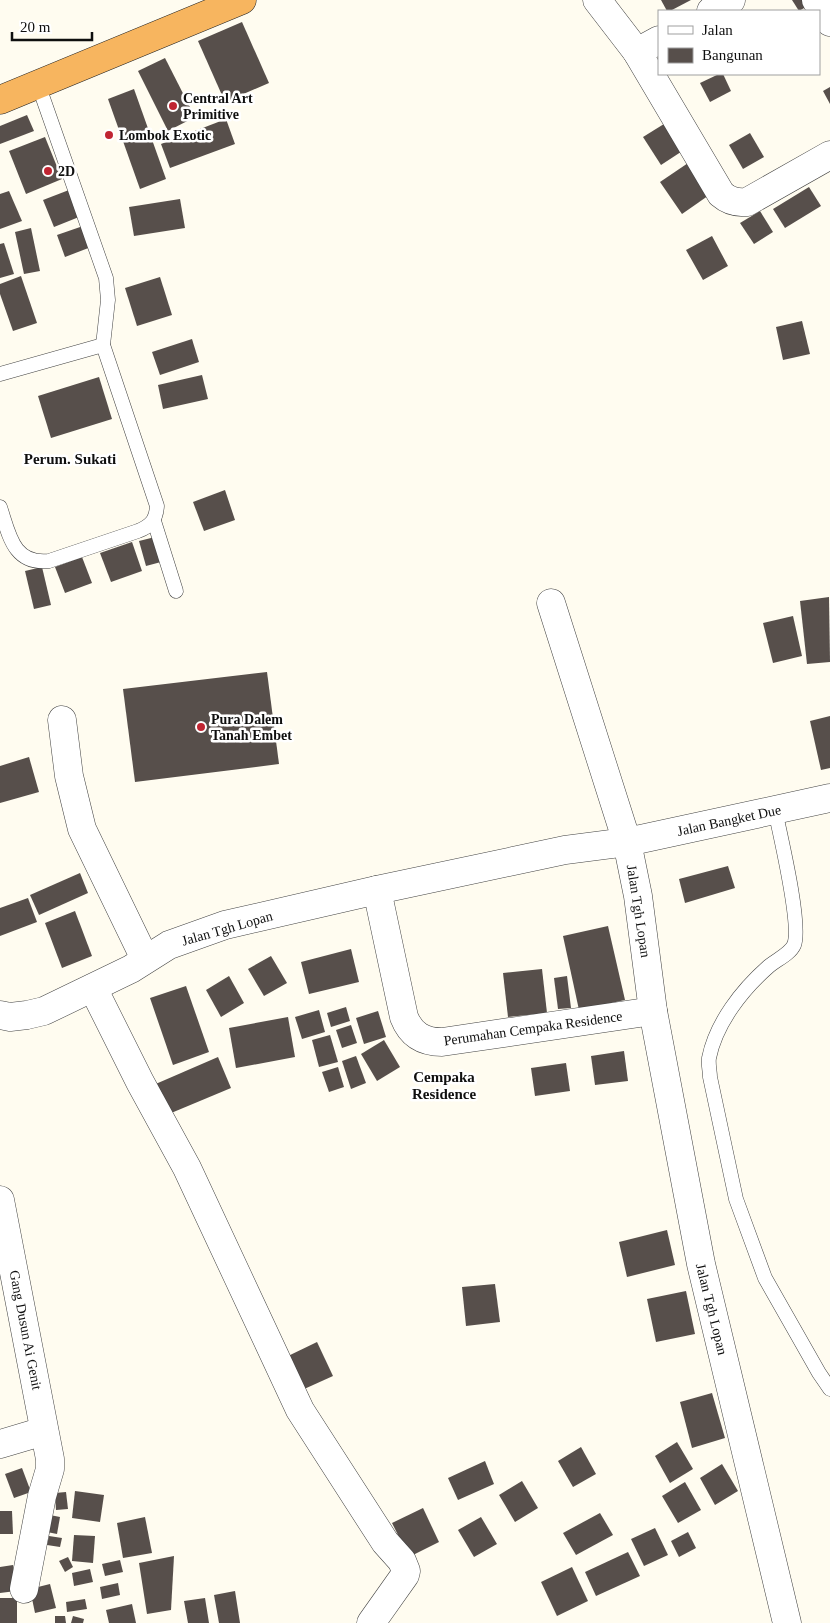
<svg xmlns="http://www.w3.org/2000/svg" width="830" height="1623" font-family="'Times New Roman',serif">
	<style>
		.building { fill: #574f4b }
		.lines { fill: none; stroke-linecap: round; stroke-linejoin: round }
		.service-casing { stroke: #424242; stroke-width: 15 }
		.minor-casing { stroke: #424242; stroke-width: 29 }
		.tertiary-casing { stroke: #424242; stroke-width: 29 }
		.trunk-casing { stroke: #202020; stroke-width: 29 }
		.service { stroke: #fff; stroke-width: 14 }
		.minor { stroke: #fff; stroke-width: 28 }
		.tertiary { stroke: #fff; stroke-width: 28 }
		.trunk { stroke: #f7b55f; stroke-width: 28 }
		.poi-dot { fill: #c02532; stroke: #fff; stroke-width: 2 }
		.labels { text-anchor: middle; stroke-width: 5; stroke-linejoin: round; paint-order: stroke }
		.poi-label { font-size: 14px; font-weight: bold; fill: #0f0f0f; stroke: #fff; text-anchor: start }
		.street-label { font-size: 14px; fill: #0f0f0f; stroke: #fff }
		.neighbourhood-label { font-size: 15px; font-weight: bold; fill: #0f0f0f; stroke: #fff }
	</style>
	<rect width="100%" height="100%" fill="#fffcf0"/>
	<!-- building -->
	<g class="building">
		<polygon points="661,0 691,0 670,11 667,11"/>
		<polygon points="792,0 808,0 811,4 799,11"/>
		<polygon points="242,22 269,83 225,102 198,41"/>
		<polygon points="165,58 195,117 168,131 138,71"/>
		<polygon points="719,74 723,74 731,91 710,102 700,83"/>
		<polygon points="830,87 830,104 823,91"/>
		<polygon points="134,89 166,179 140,189 108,99"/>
		<polygon points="27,115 34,131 0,144 0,126"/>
		<polygon points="226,119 235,144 170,168 161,144"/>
		<polygon points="672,119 690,146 661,165 643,137"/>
		<polygon points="750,133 764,157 743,169 729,145"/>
		<polygon points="45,137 62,179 26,194 9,151"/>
		<polygon points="694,159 715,191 682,214 660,182"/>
		<polygon points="809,187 821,206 785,228 773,209"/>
		<polygon points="69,190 79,217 54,227 43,200"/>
		<polygon points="9,191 22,221 0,229 0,194"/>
		<polygon points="180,199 185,228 134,236 129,207"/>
		<polygon points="760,211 773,232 754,244 740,223"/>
		<polygon points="83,226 91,247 65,257 57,235"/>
		<polygon points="31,228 40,271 24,274 15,232"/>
		<polygon points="712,236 728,266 703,280 686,250"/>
		<polygon points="4,243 14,274 0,278 0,244"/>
		<polygon points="21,276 37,323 13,331 0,294 0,284"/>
		<polygon points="160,277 172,315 137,326 125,288"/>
		<polygon points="802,321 810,354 783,360 776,327"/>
		<polygon points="192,339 199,362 160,375 152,352"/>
		<polygon points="202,375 208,399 163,409 158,385"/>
		<polygon points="99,377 112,419 51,438 38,396"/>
		<polygon points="225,490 235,520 204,531 193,502"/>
		<polygon points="155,537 161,562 146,566 139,541"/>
		<polygon points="132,542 142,571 111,582 100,553"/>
		<polygon points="82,557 92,583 65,593 55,567"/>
		<polygon points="42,567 51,605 34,609 25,571"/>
		<polygon points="829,597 830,662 807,664 800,601"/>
		<polygon points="793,616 802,656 773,663 763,623"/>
		<polygon points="267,672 279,764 135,782 123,689"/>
		<polygon points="830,716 830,768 821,770 810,721"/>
		<polygon points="29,757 39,792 0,803 0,766"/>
		<polygon points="728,866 735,888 685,903 679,879"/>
		<polygon points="80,873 88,893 39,915 30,895"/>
		<polygon points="28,898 37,922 0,936 0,908"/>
		<polygon points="75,911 92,956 62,968 45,923"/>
		<polygon points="608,926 625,1000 579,1010 563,936"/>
		<polygon points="351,949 359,982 309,994 301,962"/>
		<polygon points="271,956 287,983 264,996 248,969"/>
		<polygon points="542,969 547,1013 508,1017 503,973"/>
		<polygon points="229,976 244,1003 221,1017 206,990"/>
		<polygon points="567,976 571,1008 558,1009 554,978"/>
		<polygon points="186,986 209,1052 173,1065 150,998"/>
		<polygon points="346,1007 350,1021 331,1027 327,1013"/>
		<polygon points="319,1010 325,1032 302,1039 295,1017"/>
		<polygon points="378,1011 386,1037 364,1044 356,1018"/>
		<polygon points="288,1017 295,1057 236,1068 229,1028"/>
		<polygon points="351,1025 357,1043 342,1048 336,1030"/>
		<polygon points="330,1035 338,1062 319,1067 312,1040"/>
		<polygon points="384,1040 400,1067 377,1081 361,1054"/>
		<polygon points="624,1051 628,1081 595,1085 591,1056"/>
		<polygon points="356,1056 366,1083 351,1089 342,1061"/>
		<polygon points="218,1057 231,1088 164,1116 151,1086"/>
		<polygon points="566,1063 570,1091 535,1096 531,1068"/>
		<polygon points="338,1067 344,1087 329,1092 322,1072"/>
		<polygon points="667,1230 675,1265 627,1277 619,1242"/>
		<polygon points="495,1284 500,1322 466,1326 462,1287"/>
		<polygon points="686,1291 695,1334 656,1342 647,1299"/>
		<polygon points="317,1342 333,1376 302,1390 286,1357"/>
		<polygon points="712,1393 725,1438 692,1448 680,1402"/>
		<polygon points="677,1442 693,1469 670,1483 655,1456"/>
		<polygon points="581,1447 596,1474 573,1487 558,1461"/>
		<polygon points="485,1461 494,1484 458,1500 448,1478"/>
		<polygon points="722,1464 738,1491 715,1505 700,1478"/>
		<polygon points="22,1468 31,1492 14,1498 5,1474"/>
		<polygon points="522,1481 538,1508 515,1522 499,1495"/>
		<polygon points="685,1482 701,1510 678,1523 662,1496"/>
		<polygon points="75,1491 104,1495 100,1522 72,1518"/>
		<polygon points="66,1492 68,1509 56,1510 55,1493"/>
		<polygon points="423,1508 439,1542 409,1557 392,1523"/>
		<polygon points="0,1511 12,1511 13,1534 0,1534"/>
		<polygon points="600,1513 613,1535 576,1555 563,1533"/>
		<polygon points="50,1515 60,1517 57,1534 47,1532"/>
		<polygon points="145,1517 152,1553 123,1558 117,1523"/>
		<polygon points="481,1517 497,1544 474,1557 458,1530"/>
		<polygon points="655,1528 668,1555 644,1566 631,1539"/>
		<polygon points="688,1532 696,1548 679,1557 671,1541"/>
		<polygon points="74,1535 95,1536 93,1563 72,1561"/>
		<polygon points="49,1536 62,1538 60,1547 47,1545"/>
		<polygon points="628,1552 640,1576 596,1596 585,1572"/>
		<polygon points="174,1556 171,1610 147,1614 139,1563"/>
		<polygon points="68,1557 73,1567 65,1572 59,1561"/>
		<polygon points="120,1560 123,1572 105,1576 102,1564"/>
		<polygon points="13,1565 16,1591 0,1593 0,1567"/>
		<polygon points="572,1567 588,1601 557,1616 541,1582"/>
		<polygon points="90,1569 93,1582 74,1586 72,1573"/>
		<polygon points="118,1583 120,1595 102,1599 100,1587"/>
		<polygon points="50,1584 56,1608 35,1613 30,1589"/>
		<polygon points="235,1591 240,1623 219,1623 214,1595"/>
		<rect x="0" y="1598" width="17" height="25"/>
		<polygon points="205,1598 209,1623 188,1623 184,1601"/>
		<polygon points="85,1599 87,1609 67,1612 66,1602"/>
		<polygon points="132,1604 136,1623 109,1623 106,1610"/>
		<polygon points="55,1616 65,1616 66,1623 55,1623"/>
		<polygon points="73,1616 84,1619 83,1623 71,1623"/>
	</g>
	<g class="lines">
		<!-- service casing -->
		<g class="service-casing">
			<g id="service">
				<polyline points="0,374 103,345"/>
				<path d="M0 507C9 534 13 565 49 561L138 531C151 526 156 520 157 506L103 345 108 300 106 278 38 84"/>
				<polyline points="154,521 176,591"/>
				<path d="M775 810C780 834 802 926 794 945 790 954 776 960 768 967 742 990 716 1023 709 1058 708 1064 710 1071 710 1077L736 1199 765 1278 819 1373 830 1389"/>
			</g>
		</g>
		<!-- minor casing -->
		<g class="minor-casing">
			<g id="minor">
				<path d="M597 0 637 52 721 194C729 201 736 203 747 202L830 155"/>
				<polyline points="816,0 830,22"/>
				<polyline points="711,11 731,0"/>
				<polyline points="637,52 659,40"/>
				<polyline points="551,603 627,842 830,798"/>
				<polyline points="62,720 69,776 82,829 145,959"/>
				<path d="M377 890 404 1017C411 1035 424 1042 442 1042L653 1011"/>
				<polyline points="93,988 140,1082 187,1168 300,1410 385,1542 402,1561 406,1571 405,1575 371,1623"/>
				<polyline points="0,1200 50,1459 50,1469 42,1496 24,1589"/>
				<polyline points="0,1444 44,1431"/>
			</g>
		</g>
		<!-- tertiary casing -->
		<g class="tertiary-casing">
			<polyline id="tertiary" points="0,1015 10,1017 27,1015 44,1011 131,969 169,945 225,925 377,890 565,850 627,842 638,896 653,1011 701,1264 787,1623"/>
		</g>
		<!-- trunk casing -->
		<g class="trunk-casing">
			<polyline id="trunk" points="0,100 242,0"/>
		</g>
		<!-- service -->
		<use href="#service" class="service"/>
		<!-- minor -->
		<use href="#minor" class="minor"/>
		<!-- tertiary -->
		<use href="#tertiary" class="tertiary"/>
		<!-- trunk -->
		<use href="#trunk" class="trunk"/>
	</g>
	<!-- markers -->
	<g class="poi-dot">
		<circle cx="173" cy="106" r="5"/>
		<circle cx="109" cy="135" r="5"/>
		<circle cx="48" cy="171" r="5"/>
		<circle cx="201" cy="727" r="5"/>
	</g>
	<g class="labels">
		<!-- poi labels -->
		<g class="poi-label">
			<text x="183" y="103">Central Art<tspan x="183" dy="16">Primitive</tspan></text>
			<text x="119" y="140">Lombok Exotic</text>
			<text x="58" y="176">2D</text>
			<text x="211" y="724">Pura Dalem<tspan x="211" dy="16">Tanah Embet</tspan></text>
		</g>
		<!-- street labels -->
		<g class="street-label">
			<text transform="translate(729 820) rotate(-12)" y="5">Jalan Bangket Due</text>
			<text transform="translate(639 911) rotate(81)" y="5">Jalan Tgh Lopan</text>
			<text transform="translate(227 928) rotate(-16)" y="5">Jalan Tgh Lopan</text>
			<text transform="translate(533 1028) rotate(-8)" y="5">Perumahan Cempaka Residence</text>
			<text transform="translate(712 1309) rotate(76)" y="5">Jalan Tgh Lopan</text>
			<text transform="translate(26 1330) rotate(79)" y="5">Gang Dusun Ai Genit</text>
		</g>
		<!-- neighbourhood labels -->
		<g class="neighbourhood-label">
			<text x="70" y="464">Perum. Sukati</text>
			<text x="444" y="1082">Cempaka<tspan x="444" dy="17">Residence</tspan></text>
		</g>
	</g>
	<!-- legend -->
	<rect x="658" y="10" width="162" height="65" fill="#ffffff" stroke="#9f9f9f"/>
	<rect x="668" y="26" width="25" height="8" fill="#ffffff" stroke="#9f9f9f"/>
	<text x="702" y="35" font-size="15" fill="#0f0f0f">Jalan</text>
	<rect x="668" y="48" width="25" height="15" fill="#574f4b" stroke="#9f9f9f"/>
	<text x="702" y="60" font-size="15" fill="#0f0f0f">Bangunan</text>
	<!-- scale -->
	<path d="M12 32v8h80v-8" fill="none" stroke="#0f0f0f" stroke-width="2.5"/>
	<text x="20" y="32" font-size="15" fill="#0f0f0f" stroke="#ffffff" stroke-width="4" paint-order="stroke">20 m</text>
</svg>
